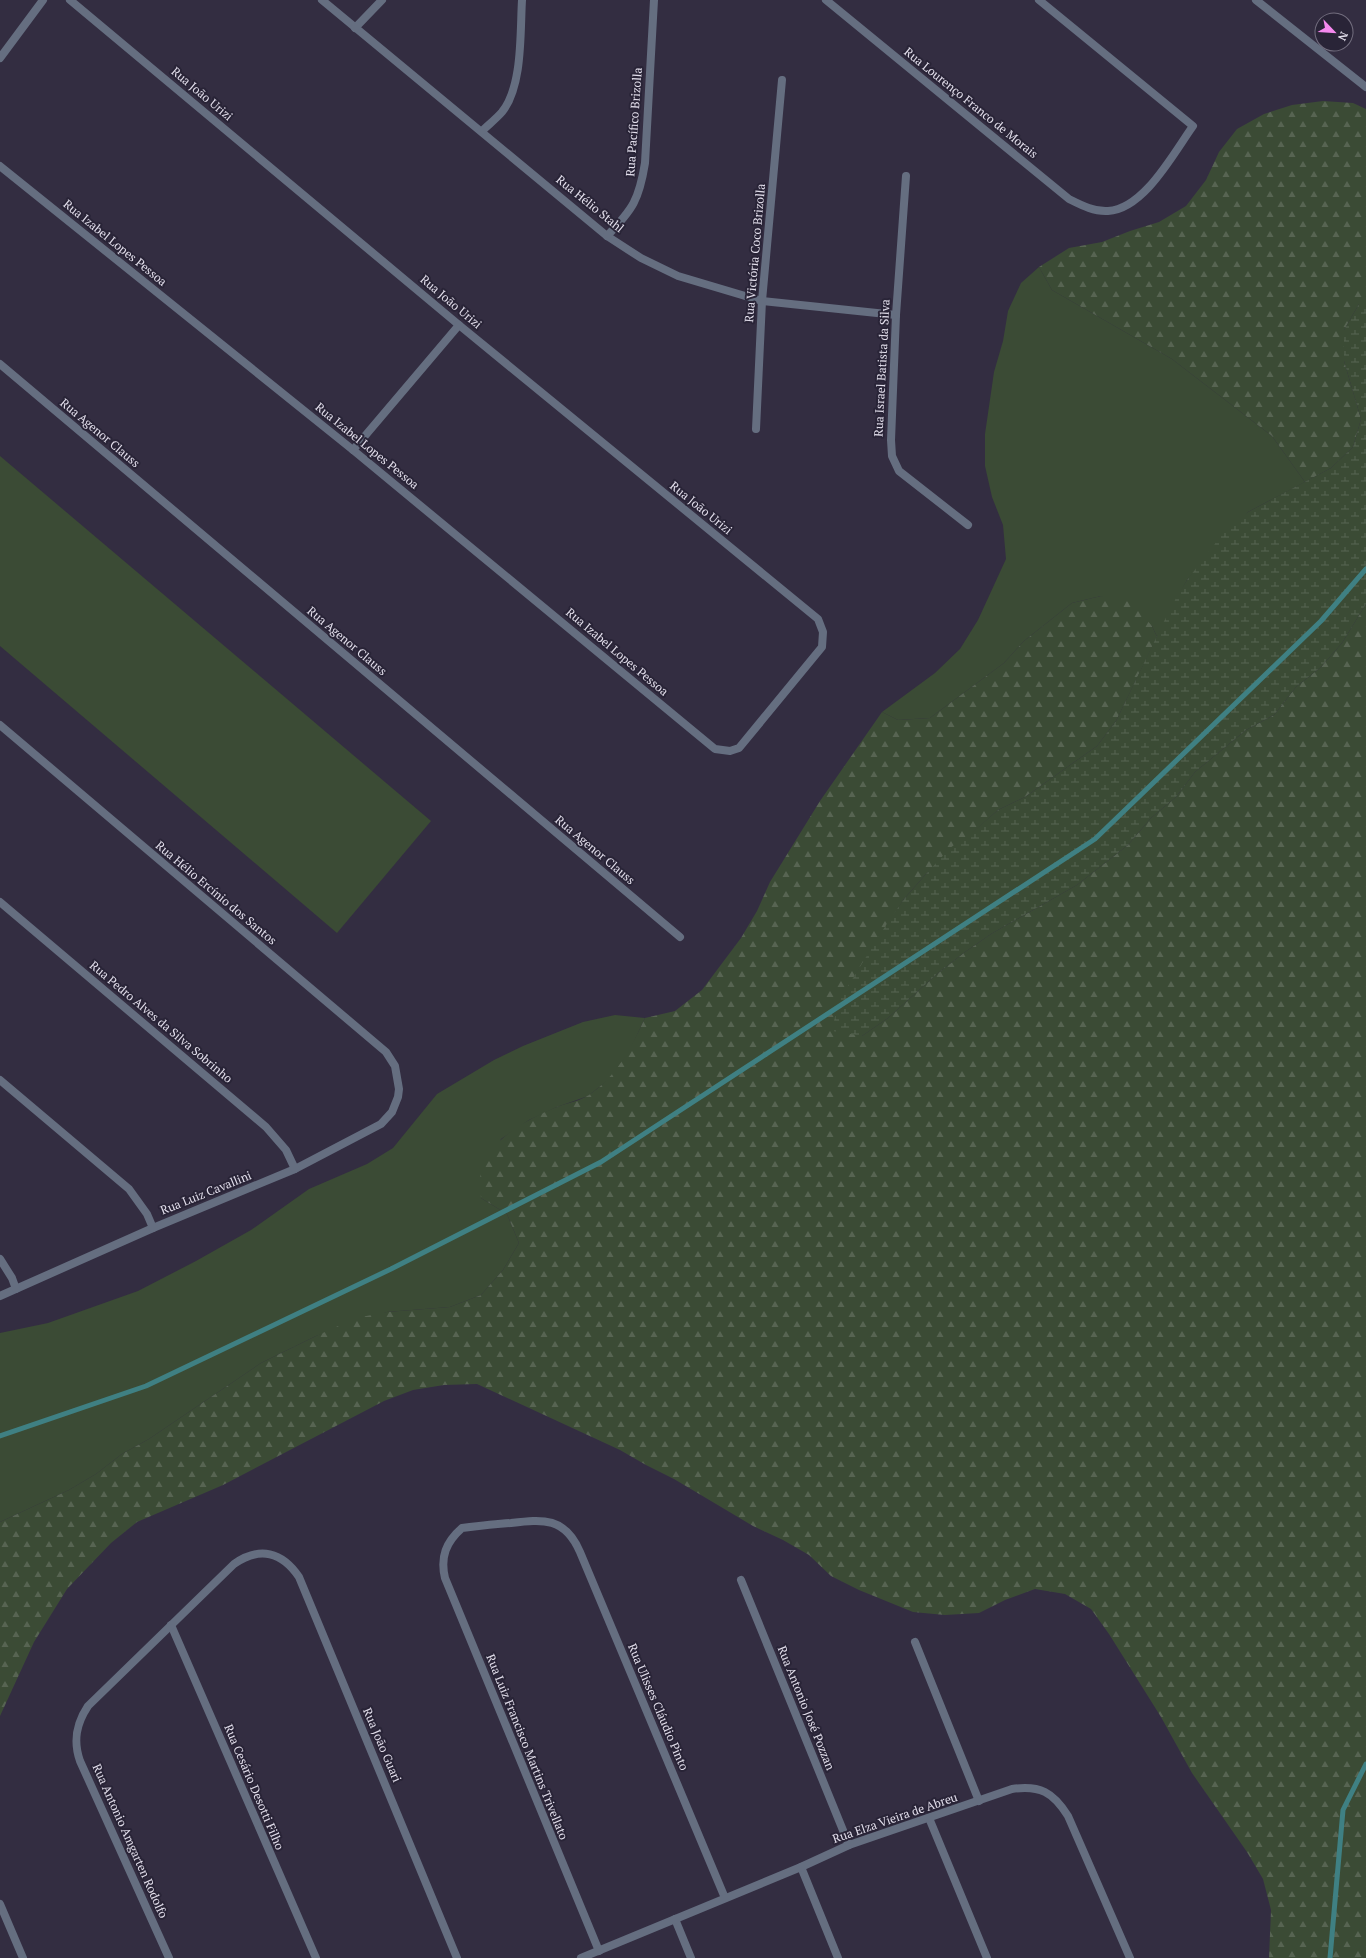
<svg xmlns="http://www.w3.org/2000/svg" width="1366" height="1958" font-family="'PT Serif',serif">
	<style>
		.grass { fill: #3b4b35 }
		.forest { fill: url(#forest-firs) }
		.wetland { fill: url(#wetland-marsh) }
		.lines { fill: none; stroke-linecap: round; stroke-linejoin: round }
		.stream { stroke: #3f8083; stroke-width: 5 }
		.street { stroke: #656e80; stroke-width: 8 }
		.labels { text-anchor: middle; stroke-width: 4; stroke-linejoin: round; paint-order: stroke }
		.street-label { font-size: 12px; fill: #e2deeb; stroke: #292437 }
	</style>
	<defs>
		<pattern id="forest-firs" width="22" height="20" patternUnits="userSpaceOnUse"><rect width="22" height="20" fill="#3b4b35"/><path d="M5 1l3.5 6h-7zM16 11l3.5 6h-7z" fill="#576452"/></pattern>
		<pattern id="wetland-marsh" width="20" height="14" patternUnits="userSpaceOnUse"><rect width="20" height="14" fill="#3b4b35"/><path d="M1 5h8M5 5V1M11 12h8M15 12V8" fill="none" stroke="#576452"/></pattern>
	</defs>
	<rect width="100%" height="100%" fill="#332d41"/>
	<!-- grass -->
	<g class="grass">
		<polygon points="1039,267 1052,290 1172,359 1272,436 1305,482 1248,512 1187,580 1157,637 1152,626 1101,596 1072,603 1024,641 1004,663 930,718 898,720 882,712 935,673 960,649 978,620 1006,559 1003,525 992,497 985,466 985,434 994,372 1003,341 1008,311 1021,283"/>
		<polygon points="0,456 431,821 337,933 0,646"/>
		<polygon points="615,1015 645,1018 630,1050 612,1077 588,1096 557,1107 529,1120 501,1139 481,1198 507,1214 519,1243 503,1270 481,1295 450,1307 387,1312 316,1336 261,1363 149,1439 122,1454 96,1474 69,1490 0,1522 0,1333 48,1323 138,1291 196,1261 251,1230 309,1189 367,1164 393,1148 437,1094 494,1060 523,1046 583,1022"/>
	</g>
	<!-- forest -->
	<g class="forest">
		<polygon points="1323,101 1353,103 1366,109 1366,304 1359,304 1344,330 1344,361 1361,419 1353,447 1331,468 1305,482 1272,436 1172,359 1052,290 1039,267 1069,248 1102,242 1130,231 1159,222 1186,206 1206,180 1219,152 1237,129 1264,114 1292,105"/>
		<path d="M1101 596 1131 602 1152 626 1157 637 1116 721 1097 746 1025 797 998 810 926 874 904 899 854 977 862 1036 888 1018 937 974 965 952 991 934 1077 885 1128 845 1151 818 1176 797 1195 772 1246 730 1274 715 1296 687 1321 667 1342 643 1366 604V1958H1269L1271 1910 1263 1879 1247 1852 1192 1773 1161 1717 1109 1634 1091 1609 1065 1594 1035 1589 1005 1600 979 1613 945 1615 913 1612 859 1590 831 1576 809 1555 783 1540 753 1526 674 1479 646 1465 620 1450 477 1384 444 1385 413 1390 384 1401 223 1485 137 1522 111 1543 67 1589 34 1642 0 1716V1522L69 1490 96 1474 122 1454 149 1439 261 1363 316 1336 356 1318 387 1312 450 1307 481 1295 503 1270 519 1243 507 1214 481 1198C481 1190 479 1171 482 1165 496 1136 529 1118 557 1107 567 1103 580 1101 589 1095 617 1076 631 1048 645 1018L675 1011 702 990 741 938 757 911 770 882 820 801 882 712 898 720 930 718 1004 663 1024 641 1072 603Z"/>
	</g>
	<!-- wetland -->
	<polygon class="wetland" points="1359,304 1366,304 1366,604 1342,643 1321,667 1296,687 1274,715 1246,730 1195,772 1176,797 1151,818 1128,845 1077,885 991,934 965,952 937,974 888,1018 862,1036 832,1031 838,1002 886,925 904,899 926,874 950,848 975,830 998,810 1025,797 1097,746 1116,721 1171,607 1187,580 1225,531 1248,512 1331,468 1353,447 1361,419 1344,361 1344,330"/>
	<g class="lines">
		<!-- stream -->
		<g class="stream">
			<polyline points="0,1436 146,1386 391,1269 601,1162 1095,839 1321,621 1366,569"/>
			<polyline points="1330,1958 1343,1810 1366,1764"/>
		</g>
		<!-- street -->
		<g class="street">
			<polyline points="322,0 607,236 641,258 678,276 762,301 896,315"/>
			<path d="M826 0 1069 199C1081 205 1094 212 1108 211 1144 209 1173 154 1193 126L1039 0"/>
			<polyline points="1256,0 1366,87"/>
			<polyline points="355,28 382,0"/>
			<polyline points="0,58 43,0"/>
			<path d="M482 131C488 125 496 119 502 112 523 86 520 32 522 0"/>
			<polyline points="0,166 353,450 715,749 730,751 739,748 822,647 823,632 818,619 459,325 70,0"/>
			<polyline points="906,176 896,315 891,440 892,456 899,471 968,525"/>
			<path d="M607 236C633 209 639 200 645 163L654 0"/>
			<polyline points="0,364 680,937"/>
			<polyline points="756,429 762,301 782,80"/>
			<polyline points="353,450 459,325"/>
			<polyline points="0,725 386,1052 395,1066 399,1089 398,1097 392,1112 381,1124 295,1169 153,1228 0,1296"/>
			<polyline points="0,902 266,1127 286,1150 295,1169"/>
			<polyline points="0,1080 129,1189 147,1214 153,1228"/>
			<polyline points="0,1259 12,1278 16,1289"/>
			<polyline points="741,1580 849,1845"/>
			<polyline points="171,1625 316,1958"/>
			<polyline points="915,1642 979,1801"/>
			<polyline points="929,1818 987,1958"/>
			<polyline points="801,1867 838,1958"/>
			<polyline points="0,1904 23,1958"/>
			<polyline points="675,1919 691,1958"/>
			<path d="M599 1951 445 1578C440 1557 446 1542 462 1528 478 1526 494 1524 511 1523 543 1519 565 1517 580 1552L725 1898"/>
			<path d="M169 1958 80 1761C73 1741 76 1724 88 1706L234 1564C260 1546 282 1552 299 1577L457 1958"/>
			<path d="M581 1958 801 1867 849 1845 1012 1789C1040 1785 1053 1792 1068 1816L1130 1958"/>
		</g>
	</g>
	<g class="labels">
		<!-- street labels -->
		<g class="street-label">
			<text transform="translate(202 94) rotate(40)" y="4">Rua João Urizi</text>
			<text transform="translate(971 103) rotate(39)" y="4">Rua Lourenço Franco de Morais</text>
			<text transform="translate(634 122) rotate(-86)" y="4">Rua Pacífico Brizolla</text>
			<text transform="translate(590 204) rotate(39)" y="4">Rua Hélio Stahl</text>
			<text transform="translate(115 243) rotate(39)" y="4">Rua Izabel Lopes Pessoa</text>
			<text transform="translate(755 253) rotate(-85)" y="4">Rua Victória Coco Brizolla</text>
			<text transform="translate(451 302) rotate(40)" y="4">Rua João Urizi</text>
			<text transform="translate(882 368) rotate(-87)" y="4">Rua Israel Batista da Silva</text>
			<text transform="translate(100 433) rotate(40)" y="4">Rua Agenor Clauss</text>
			<text transform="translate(367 446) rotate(39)" y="4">Rua Izabel Lopes Pessoa</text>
			<text transform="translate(701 508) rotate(39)" y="4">Rua João Urizi</text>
			<text transform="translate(347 641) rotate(40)" y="4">Rua Agenor Clauss</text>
			<text transform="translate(617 652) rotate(40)" y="4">Rua Izabel Lopes Pessoa</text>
			<text transform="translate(595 850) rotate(40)" y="4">Rua Agenor Clauss</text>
			<text transform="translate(216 893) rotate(40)" y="4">Rua Hélio Ercínio dos Santos</text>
			<text transform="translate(161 1022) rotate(40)" y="4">Rua Pedro Alves da Silva Sobrinho</text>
			<text transform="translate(206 1193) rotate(-22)" y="4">Rua Luiz Cavallini</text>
			<text transform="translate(658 1707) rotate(67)" y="4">Rua Ulisses Cláudio Pinto</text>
			<text transform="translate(806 1708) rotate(68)" y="4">Rua Antonio José Pozzan</text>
			<text transform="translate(382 1745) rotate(67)" y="4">Rua João Guari</text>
			<text transform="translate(527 1747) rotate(68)" y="4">Rua Luiz Francisco Martins Trivellato</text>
			<text transform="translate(254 1787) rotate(67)" y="4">Rua Cesário Desotti Filho</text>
			<text transform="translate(895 1818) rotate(-19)" y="4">Rua Elza Vieira de Abreu</text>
			<text transform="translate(130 1841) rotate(66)" y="4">Rua Antonio Amgarten Rodolfo</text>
		</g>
	</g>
	<!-- north arrow -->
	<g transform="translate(1334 32) rotate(115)"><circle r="19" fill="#292437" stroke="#736e7f"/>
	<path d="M0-3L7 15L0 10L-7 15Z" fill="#f589ef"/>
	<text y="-6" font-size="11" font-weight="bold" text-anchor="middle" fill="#e2deeb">N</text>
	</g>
</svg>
